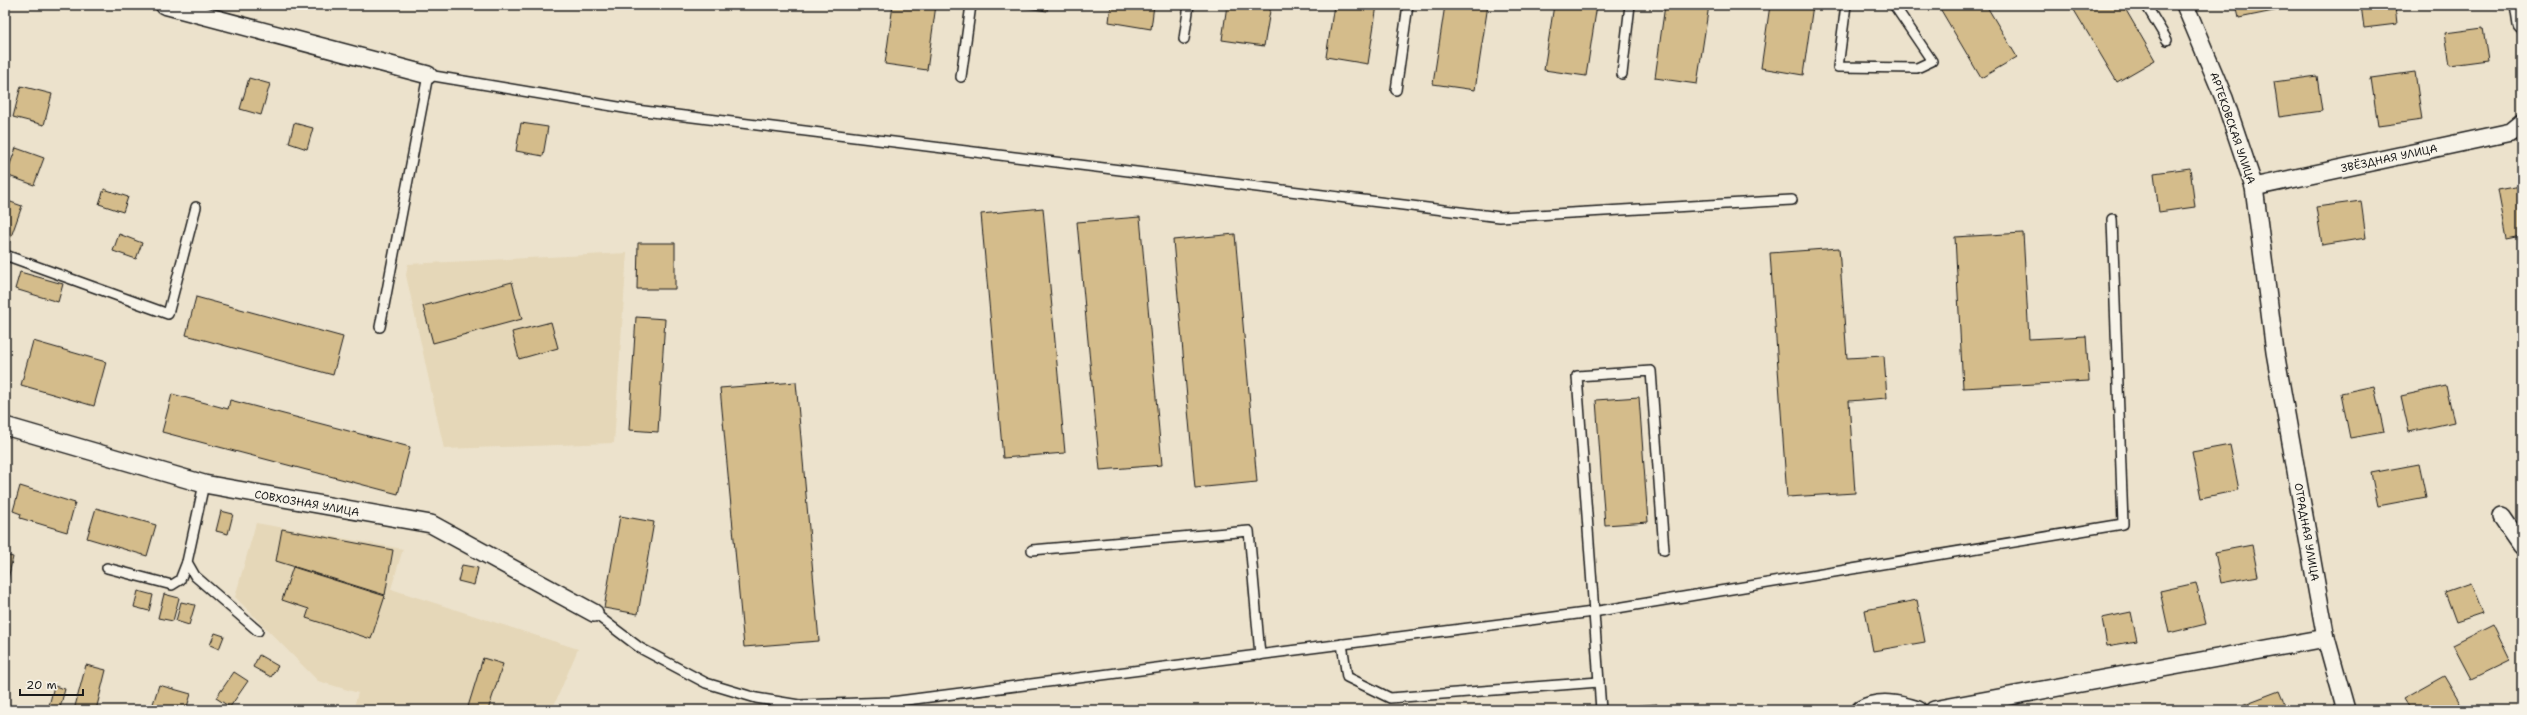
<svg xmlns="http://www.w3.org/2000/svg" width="2527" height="715" font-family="'Shantell Sans',sans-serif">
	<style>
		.built { fill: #e5d7b8 }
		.building { fill: #d4bc8b; stroke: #1c1c1c }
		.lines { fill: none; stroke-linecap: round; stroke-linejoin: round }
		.service-casing { stroke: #1c1c1c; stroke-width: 12 }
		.minor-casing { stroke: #1c1c1c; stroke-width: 20 }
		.service { stroke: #f7f3e8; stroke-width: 9 }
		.minor { stroke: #f7f3e8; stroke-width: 17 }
		.labels { text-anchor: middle; stroke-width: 4; stroke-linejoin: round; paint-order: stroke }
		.street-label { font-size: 11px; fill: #1c1c1c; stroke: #f7f3e8 }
	</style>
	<rect width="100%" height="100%" fill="#ece2cc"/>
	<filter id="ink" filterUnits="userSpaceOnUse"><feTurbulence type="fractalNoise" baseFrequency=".025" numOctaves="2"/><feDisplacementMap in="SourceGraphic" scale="8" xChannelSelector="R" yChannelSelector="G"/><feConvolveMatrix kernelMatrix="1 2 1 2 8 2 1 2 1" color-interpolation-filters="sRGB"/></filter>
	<g filter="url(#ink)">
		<!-- built -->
		<g class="built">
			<polygon points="627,253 614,443 444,449 406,275 408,264"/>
			<polygon points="256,523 403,549 391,589 578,649 552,710 353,710 358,693 318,681 235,597"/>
		</g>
		<!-- building -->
		<g class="building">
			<polygon points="893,5 936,5 927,70 885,64"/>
			<polygon points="1006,5 1048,5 1047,11"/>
			<polygon points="1111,5 1154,5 1151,29 1109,22"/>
			<polygon points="1227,5 1271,5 1264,46 1222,40"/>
			<polygon points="1334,5 1377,5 1368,64 1326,57"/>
			<polygon points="1445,5 1488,5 1475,90 1433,84"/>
			<polygon points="1554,5 1597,5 1586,76 1544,70"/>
			<polygon points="1665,5 1709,5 1697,84 1655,78"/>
			<polygon points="1770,5 1813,5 1803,75 1761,68"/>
			<polygon points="1938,5 1986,5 2017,57 1981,78"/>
			<polygon points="2071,5 2123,5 2155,60 2117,82"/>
			<polygon points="2236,5 2303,5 2239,18"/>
			<polygon points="2361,5 2395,5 2397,24 2364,28"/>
			<polygon points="2483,28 2488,60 2450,65 2445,33"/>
			<polygon points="2415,72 2422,120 2378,126 2371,78"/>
			<polygon points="2317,76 2322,111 2279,117 2274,82"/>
			<polygon points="249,78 270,84 261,115 240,109"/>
			<polygon points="21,86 52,94 44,125 13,117"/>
			<polygon points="294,123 313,128 307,149 289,143"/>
			<polygon points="521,123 548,127 543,156 516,151"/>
			<polygon points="16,148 44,158 34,185 6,175"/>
			<polygon points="2190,168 2195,207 2159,212 2154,173"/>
			<polygon points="2522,175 2522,236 2507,239 2498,190 2521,186 2519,176"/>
			<polygon points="104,189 128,197 123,212 99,204"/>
			<polygon points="5,200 22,206 8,245 5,244"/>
			<polygon points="2361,201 2366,238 2322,245 2316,207"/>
			<polygon points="1043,208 1065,453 1003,458 981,214"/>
			<polygon points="1140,217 1162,465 1100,470 1077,222"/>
			<polygon points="2023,233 2029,339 2086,336 2089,381 1963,388 1955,237"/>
			<polygon points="119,234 142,243 136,259 113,251"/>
			<polygon points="1235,234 1257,482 1195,488 1173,240"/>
			<polygon points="638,243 675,243 675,289 637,289"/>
			<polygon points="1839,248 1847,358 1884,356 1887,398 1849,401 1855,493 1787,497 1770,253"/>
			<polygon points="20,272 63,284 58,302 15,289"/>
			<polygon points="512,282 522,319 433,343 423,306"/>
			<polygon points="196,297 343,337 333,375 186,335"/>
			<polygon points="636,317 665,319 658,432 629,430"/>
			<polygon points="551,322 558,348 519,359 512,332"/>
			<polygon points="33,341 106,362 94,406 21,385"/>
			<polygon points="796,382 819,641 744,647 720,388"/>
			<polygon points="2374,386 2384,432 2350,438 2341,393"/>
			<polygon points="2446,386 2454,422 2409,432 2401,396"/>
			<polygon points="172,394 228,409 230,400 410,447 398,494 162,432"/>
			<polygon points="1639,397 1648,522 1605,525 1596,400"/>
			<polygon points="2230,445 2239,490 2201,498 2192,452"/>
			<polygon points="2419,464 2426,497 2378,506 2371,473"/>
			<polygon points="20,486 75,503 67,532 20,518 21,514 13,511"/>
			<polygon points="96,508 156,525 147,556 87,538"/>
			<polygon points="221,511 233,514 228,534 216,531"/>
			<polygon points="620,516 654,522 638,614 604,608"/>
			<polygon points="282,529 393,550 385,595 276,561"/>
			<polygon points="2252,545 2258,576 2221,583 2215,552"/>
			<polygon points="5,555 13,557 8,579 5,578"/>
			<polygon points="462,565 478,568 474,585 458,581"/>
			<polygon points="293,567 385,596 371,639 306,618 309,609 282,600"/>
			<polygon points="2196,583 2206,624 2169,633 2160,591"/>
			<polygon points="2471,583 2483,613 2456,622 2445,592"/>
			<polygon points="138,591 153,595 149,611 134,607"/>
			<polygon points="164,594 179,598 173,621 158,618"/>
			<polygon points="1917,600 1925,642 1873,651 1865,610"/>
			<polygon points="181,602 195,605 189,625 176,621"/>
			<polygon points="2131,612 2137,641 2107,646 2102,618"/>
			<polygon points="2493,625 2510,660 2471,679 2453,645"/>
			<polygon points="215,633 224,636 219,649 210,645"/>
			<polygon points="259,655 278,666 271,677 253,667"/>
			<polygon points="483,658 503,664 488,710 467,710"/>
			<polygon points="86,665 106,670 96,710 74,710"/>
			<polygon points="234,672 248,681 230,707 216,698"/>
			<polygon points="2444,676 2464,710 2410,710 2403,699"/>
			<polygon points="159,685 191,694 186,710 151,710"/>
			<polygon points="54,686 65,689 60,708 49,706"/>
			<polygon points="2279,691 2287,710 2234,710 2234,708"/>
			<polygon points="1657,704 1657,710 1619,710 1618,707"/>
		</g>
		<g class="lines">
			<!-- service casing -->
			<g class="service-casing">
				<g id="service">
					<polyline points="1846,5 1838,67 1917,68 1932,61 1894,5"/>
					<polyline points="2146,5 2167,40"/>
					<polyline points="1184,39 1189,5"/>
					<polyline points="1622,74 1630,5"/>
					<polyline points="961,77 971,5"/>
					<polyline points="1396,90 1408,5"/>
					<polyline points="5,255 168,314 196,207"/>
					<polyline points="380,327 428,75 636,110 1500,217 1792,200"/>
					<polyline points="204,484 187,562 195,576 258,631"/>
					<polyline points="1032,550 1249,531 1260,655"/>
					<polyline points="107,568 172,585 180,580 187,562"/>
					<polyline points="594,613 640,648 706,683 756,698 799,705 891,702 1593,612 2123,524 2112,219"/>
					<polyline points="1342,644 1347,677 1390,698 1599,682"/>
					<polyline points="1601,710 1577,376 1651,371 1664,550"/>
				</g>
			</g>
			<!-- minor casing -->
			<g class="minor-casing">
				<g id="minor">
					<polyline points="164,5 428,75"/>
					<polyline points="2185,5 2224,98 2254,187 2275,352 2318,595 2326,638 2346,710"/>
					<polyline points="2519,5 2522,25"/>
					<polyline points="2254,187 2511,132 2522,123"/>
					<polyline points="5,426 204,484 431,524 594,613"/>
					<polyline points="2502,517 2522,546"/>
					<path d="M1860 710C1878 699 1900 704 1918 710"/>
					<polyline points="1934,710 2326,638"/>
				</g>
			</g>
			<!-- service -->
			<use href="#service" class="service"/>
			<!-- minor -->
			<use href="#minor" class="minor"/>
		</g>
	</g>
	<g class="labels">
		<!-- street labels -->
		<g class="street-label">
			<text transform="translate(2233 128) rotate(71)" y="4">АРТЕКОВСКАЯ УЛИЦА</text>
			<text transform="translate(2389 158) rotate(-12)" y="4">ЗВЁЗДНАЯ УЛИЦА</text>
			<text transform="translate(307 503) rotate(10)" y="4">СОВХОЗНАЯ УЛИЦА</text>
			<text transform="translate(2307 532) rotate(80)" y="4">ОТРАДНАЯ УЛИЦА</text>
		</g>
	</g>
	<!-- margin -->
	<rect width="2527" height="715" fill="none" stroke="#f7f3e8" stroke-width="20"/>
	<rect x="10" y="10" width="2507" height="695" fill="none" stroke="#1c1c1c" stroke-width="1.5" filter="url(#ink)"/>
	<!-- scale -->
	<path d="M20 689v6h63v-6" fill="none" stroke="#1c1c1c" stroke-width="2"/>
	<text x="26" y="689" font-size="12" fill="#1c1c1c" stroke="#f7f3e8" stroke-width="3" paint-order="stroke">20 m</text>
</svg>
